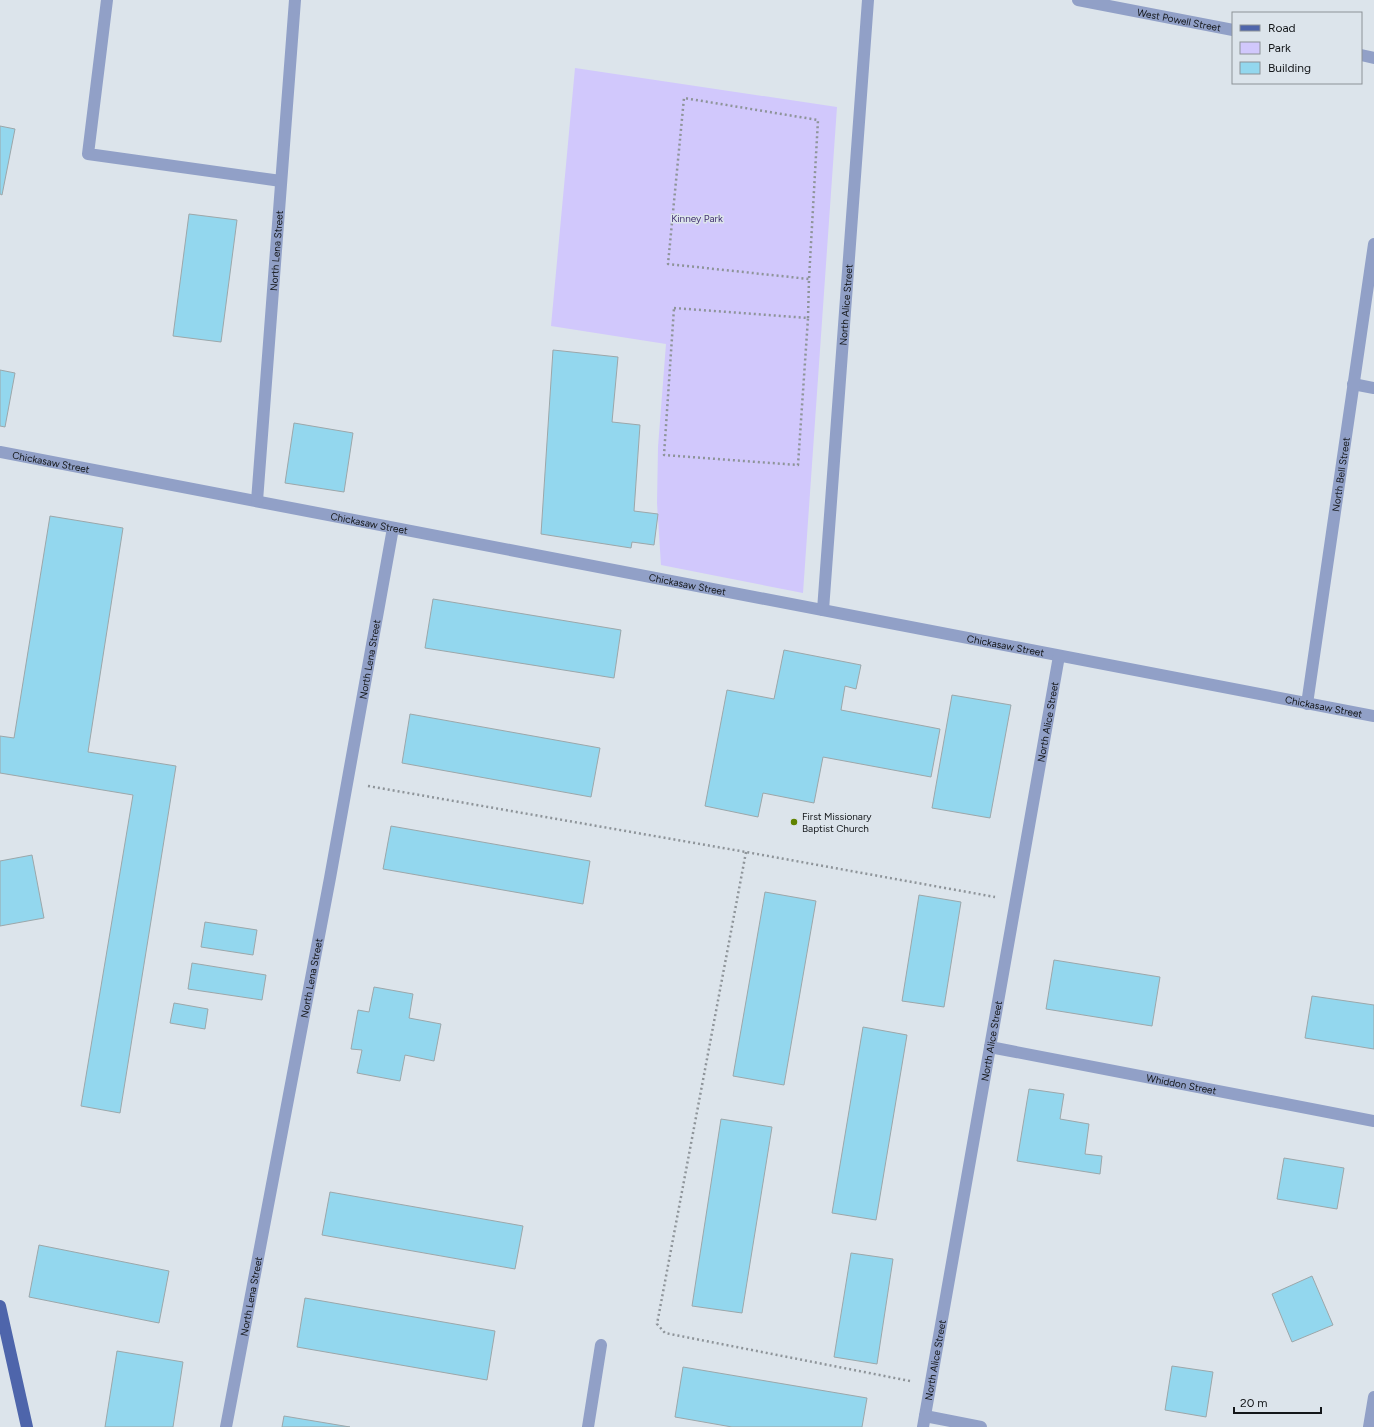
<svg xmlns="http://www.w3.org/2000/svg" width="1374" height="1427" font-family="Figtree,sans-serif">
	<style>
		.green { fill: #d1c8fc }
		.building { fill: #93d7ee; stroke: #9ca7aa }
		.lines { fill: none; stroke-linecap: round; stroke-linejoin: round }
		.path { stroke: #8e9499; stroke-width: 2.5; stroke-dasharray: 2 3; stroke-linecap: butt }
		.minor { stroke: #91a0c7; stroke-width: 12 }
		.major { stroke: #4e65ab; stroke-width: 12 }
		.poi-dot { fill: #608300; stroke: #dce4eb; stroke-width: 1.5 }
		.labels { text-anchor: middle; stroke-width: 3; stroke-linejoin: round; paint-order: stroke }
		.street-label { font-size: 10px; fill: #131619; stroke: #dce4eb }
		.park-label { font-size: 10px; fill: #433272; stroke: #dce4eb }
		.poi-label { font-size: 10px; fill: #131619; stroke: #dce4eb; text-anchor: start }
	</style>
	<rect width="100%" height="100%" fill="#dce4eb"/>
	<!-- green -->
	<polygon class="green" points="575,68 837,107 803,593 661,565 657,503 658,447 666,344 551,326"/>
	<!-- building -->
	<g class="building">
		<polygon points="0,126 15,129 2,195 0,194"/>
		<polygon points="189,214 237,220 221,342 173,336"/>
		<polygon points="553,350 618,357 612,422 640,425 634,511 658,514 654,545 632,542 631,548 541,534"/>
		<polygon points="0,370 15,373 5,427 0,426"/>
		<polygon points="294,423 353,433 344,492 285,483"/>
		<polygon points="50,516 123,528 88,752 176,766 120,1113 81,1106 133,795 0,773 0,736 14,738"/>
		<polygon points="433,599 621,630 614,678 425,648"/>
		<polygon points="784,650 861,665 856,689 845,686 841,710 940,729 931,777 823,757 814,803 763,793 758,817 705,806 727,690 774,699"/>
		<polygon points="952,695 1011,705 990,818 932,808"/>
		<polygon points="410,714 600,748 591,797 402,763"/>
		<polygon points="391,826 590,861 583,904 383,869"/>
		<polygon points="32,855 44,918 0,926 0,861"/>
		<polygon points="765,892 816,901 784,1085 733,1076"/>
		<polygon points="919,895 961,902 944,1007 902,1001"/>
		<polygon points="205,922 257,930 253,955 201,947"/>
		<polygon points="1054,960 1160,977 1152,1026 1046,1009"/>
		<polygon points="192,963 266,975 262,1000 188,989"/>
		<polygon points="374,987 413,994 409,1018 441,1024 434,1061 405,1055 400,1081 357,1073 362,1050 351,1049 358,1010 369,1012"/>
		<polygon points="1312,996 1374,1005 1374,1049 1305,1038"/>
		<polygon points="174,1003 208,1009 205,1029 170,1023"/>
		<polygon points="863,1027 907,1035 876,1220 832,1213"/>
		<polygon points="1029,1089 1064,1094 1060,1119 1089,1124 1085,1154 1102,1156 1100,1174 1017,1161"/>
		<polygon points="721,1119 772,1127 742,1313 692,1306"/>
		<polygon points="1284,1158 1344,1168 1337,1209 1277,1199"/>
		<polygon points="330,1192 523,1226 515,1269 322,1235"/>
		<polygon points="39,1245 169,1271 159,1323 29,1297"/>
		<polygon points="851,1253 893,1259 877,1364 834,1357"/>
		<polygon points="1312,1276 1333,1325 1292,1342 1272,1294"/>
		<polygon points="305,1298 495,1331 487,1380 297,1347"/>
		<polygon points="117,1351 183,1362 173,1427 105,1427"/>
		<polygon points="1172,1366 1213,1372 1206,1417 1165,1410"/>
		<polygon points="683,1367 867,1398 862,1427 732,1427 675,1417"/>
		<polygon points="284,1416 350,1427 282,1427"/>
	</g>
	<g class="lines">
		<!-- path -->
		<g class="path">
			<polygon points="674,308 808,318 798,465 664,455"/>
			<polyline points="808,318 809,279 818,120 684,98 668,264 809,279"/>
			<polyline points="368,786 746,852 995,897"/>
			<polyline points="746,852 657,1324 665,1333 910,1381"/>
		</g>
		<!-- minor -->
		<g class="minor">
			<polyline points="107,0 88,154 281,181"/>
			<path id="s1" d="M1078 0 1233 30"/>
			<polyline points="1361,55 1374,58"/>
			<polyline points="1353,384 1374,388"/>
			<path id="s2" d="M0 452 1374 716"/>
			<path id="s3" d="M257 501 295 0"/>
			<path id="s4" d="M823 610 868 0"/>
			<path id="s5" d="M1307 704 1374 244"/>
			<path id="s6" d="M990 1047 1374 1121"/>
			<polyline points="925,1416 981,1427"/>
			<path id="s7" d="M226 1427 330 878 393 528"/>
			<polyline points="588,1427 601,1345"/>
			<path id="s8" d="M923 1427 1059 656"/>
			<polyline points="1369,1427 1374,1397"/>
		</g>
		<!-- major -->
		<polyline class="major" points="0,1306 27,1427"/>
	</g>
	<!-- markers -->
	<circle class="poi-dot" cx="794" cy="822" r="4"/>
	<g class="labels">
		<!-- street labels -->
		<g class="street-label">
			<text dy="4" stroke="none"><textPath href="#s1" startOffset="103">West Powell Street</textPath></text>
			<text dy="4" stroke="none"><textPath href="#s3" startOffset="251">North Lena Street</textPath></text>
			<text dy="4" stroke="none"><textPath href="#s4" startOffset="306">North Alice Street</textPath></text>
			<text dy="4" stroke="none"><textPath href="#s2" startOffset="52">Chickasaw Street</textPath></text>
			<text dy="4" stroke="none"><textPath href="#s5" startOffset="232">North Bell Street</textPath></text>
			<text dy="4" stroke="none"><textPath href="#s2" startOffset="376">Chickasaw Street</textPath></text>
			<text dy="4" stroke="none"><textPath href="#s2" startOffset="700">Chickasaw Street</textPath></text>
			<text dy="4" stroke="none"><textPath href="#s2" startOffset="1024">Chickasaw Street</textPath></text>
			<text dy="4" stroke="none"><textPath href="#s7" startOffset="781">North Lena Street</textPath></text>
			<text dy="4" stroke="none"><textPath href="#s2" startOffset="1348">Chickasaw Street</textPath></text>
			<text dy="4" stroke="none"><textPath href="#s8" startOffset="716">North Alice Street</textPath></text>
			<text dy="4" stroke="none"><textPath href="#s7" startOffset="457">North Lena Street</textPath></text>
			<text dy="4" stroke="none"><textPath href="#s8" startOffset="392">North Alice Street</textPath></text>
			<text dy="4" stroke="none"><textPath href="#s6" startOffset="195">Whiddon Street</textPath></text>
			<text dy="4" stroke="none"><textPath href="#s7" startOffset="133">North Lena Street</textPath></text>
			<text dy="4" stroke="none"><textPath href="#s8" startOffset="68">North Alice Street</textPath></text>
		</g>
		<!-- park labels -->
		<g class="park-label">
			<text x="697" y="222">Kinney Park</text>
		</g>
		<!-- poi labels -->
		<g class="poi-label">
			<text x="802" y="820">First Missionary<tspan x="802" dy="12">Baptist Church</tspan></text>
		</g>
	</g>
	<!-- legend -->
	<rect x="1232" y="12" width="130" height="72" fill="#dce4eb" stroke="#8c9297"/>
	<rect x="1240" y="25" width="20" height="6" fill="#4e65ab" stroke="#8c9297"/>
	<text x="1268" y="32" font-size="12" fill="#131619">Road</text>
	<rect x="1240" y="42" width="20" height="12" fill="#d1c8fc" stroke="#8c9297"/>
	<text x="1268" y="52" font-size="12" fill="#131619">Park</text>
	<rect x="1240" y="62" width="20" height="12" fill="#93d7ee" stroke="#8c9297"/>
	<text x="1268" y="72" font-size="12" fill="#131619">Building</text>
	<!-- scale -->
	<path d="M1234 1407v6h87v-6" fill="none" stroke="#131619" stroke-width="2"/>
	<text x="1240" y="1407" font-size="12" fill="#131619" stroke="#dce4eb" stroke-width="3" paint-order="stroke">20 m</text>
</svg>
